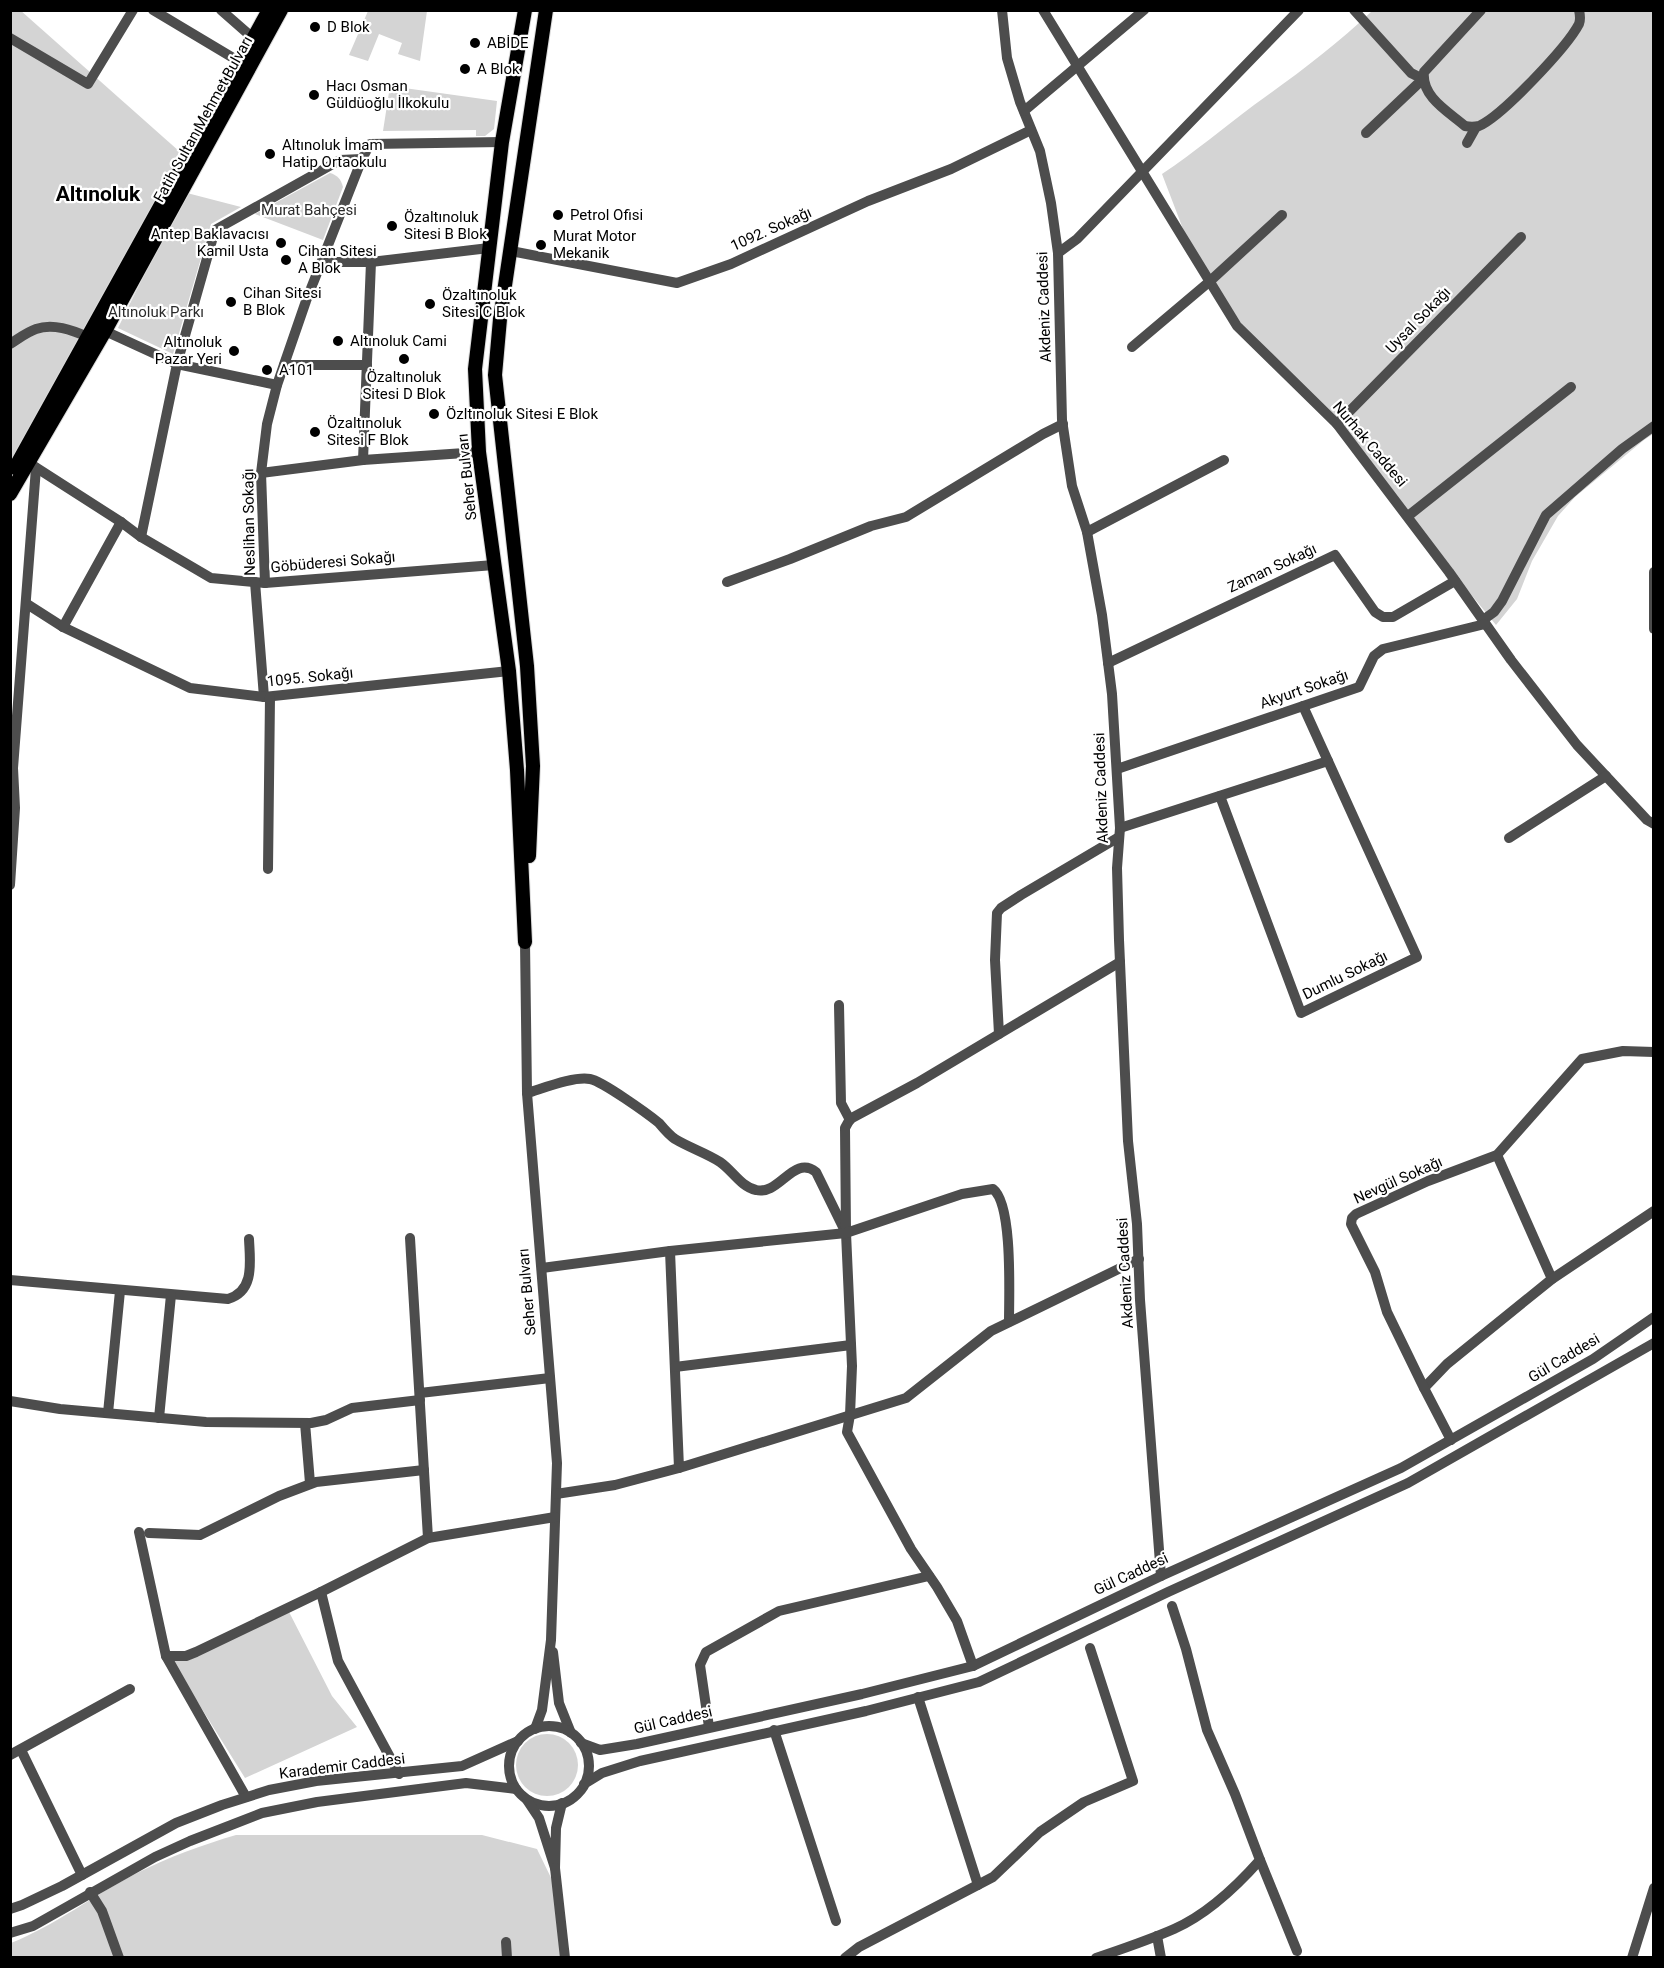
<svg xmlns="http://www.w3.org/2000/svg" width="1664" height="1968" font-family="Roboto,sans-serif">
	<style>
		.green { fill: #d4d4d4 }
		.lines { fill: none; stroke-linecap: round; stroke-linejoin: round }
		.major-casing { stroke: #dbdbdb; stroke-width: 16 }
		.minor { stroke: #4d4d4d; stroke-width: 10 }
		.major { stroke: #000; stroke-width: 14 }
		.poi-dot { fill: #000; stroke: #fff; stroke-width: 2 }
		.labels { text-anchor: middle; stroke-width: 4.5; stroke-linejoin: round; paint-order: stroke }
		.poi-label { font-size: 15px; fill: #000; stroke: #fff; text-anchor: start }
		.street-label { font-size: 15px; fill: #000; stroke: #fff }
		.park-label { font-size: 15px; fill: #2b2b2b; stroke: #fff }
		.district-label { font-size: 21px; font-weight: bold; fill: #000; stroke: #fff }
	</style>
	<rect width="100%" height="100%" fill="#fff"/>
	<!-- green -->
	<g class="green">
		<polygon points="20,10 189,160 11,469 10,11"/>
		<polygon points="368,11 427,11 420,61 398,54 402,43 379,34 368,61 349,55"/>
		<path d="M1372 11H1653V434L1644 440 1575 497 1558 516 1532 561 1517 599 1496 625 1403 511 1342 430 1254 343 1188 242 1162 174C1195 152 1223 128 1254 105 1296 75 1334 47 1372 11Z"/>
		<polygon points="390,86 497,101 494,129 485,136 476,136 476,130 383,131"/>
		<path d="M330 173C337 175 341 179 343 187L323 240 255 214Z"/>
		<polygon points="187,193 241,207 211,224 173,354 118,328 166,230"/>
		<polygon points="288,1610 332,1696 357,1727 245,1778 172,1661"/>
		<circle cx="547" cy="1765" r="31"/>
		<path d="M236 1835H482L537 1849 555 1886 565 1958H11V1943C54 1926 94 1895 137 1873 169 1857 202 1845 236 1835Z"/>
	</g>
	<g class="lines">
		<!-- major casing -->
		<g class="major-casing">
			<g id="major">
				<polyline points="525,10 502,142 475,369 479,452 509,671 517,770 525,942"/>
				<polyline points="15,468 269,10"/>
				<polyline points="10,494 105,331 281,10"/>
				<polyline points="529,856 533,766 527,666 495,375 500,319 546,10"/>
			</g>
		</g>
		<!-- minor -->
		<g class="minor">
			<polyline points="153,10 240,62"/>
			<polyline points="221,10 254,39"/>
			<polyline points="1002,10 1007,58 1020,102 1040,151 1051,203 1058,253 1062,420 1072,486 1087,532 1102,615 1112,694 1120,828 1117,868 1119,940 1128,1141 1137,1224 1140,1300 1161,1576"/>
			<polyline points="1043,10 1237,326 1337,424 1449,572 1511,660 1577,745 1647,820 1654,824"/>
			<polyline points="1354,10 1411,73 1423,79 1366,133"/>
			<path d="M1481 10 1424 72C1421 97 1449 112 1465 126 1470 127 1474 127 1479 126 1502 116 1567 47 1579 24 1581 19 1580 15 1579 10"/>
			<polyline points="10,38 88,84 133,10"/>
			<polyline points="1024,111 1144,10"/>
			<polyline points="1467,143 1476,127"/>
			<polyline points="511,251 677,283 731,264 868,201 951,169 1031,130"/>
			<polyline points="1058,253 1077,239 1299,10"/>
			<polyline points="322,262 371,262 489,248"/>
			<polyline points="105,331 177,364 277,385"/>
			<path d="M10 344C18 339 27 332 36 329 53 323 72 330 88 337"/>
			<polyline points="1132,347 1209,282 1282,215"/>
			<polyline points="284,365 367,365"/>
			<polyline points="1337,424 1521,237"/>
			<polyline points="363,460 371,262"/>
			<polyline points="29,463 121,522 141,537 211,578 265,583 494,565"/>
			<polyline points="261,473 363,460 479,452"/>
			<polyline points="1408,516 1571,387"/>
			<polyline points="1087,532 1224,460"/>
			<polyline points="141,537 177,364 215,230 340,160 362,159"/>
			<polyline points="1654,572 1654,629"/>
			<polyline points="255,582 264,697"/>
			<polyline points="727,582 790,559 871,526 906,517 1043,434 1063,424"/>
			<polyline points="265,583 261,473 267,424 277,385 306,301 362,159 370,144 502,142"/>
			<polyline points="27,604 63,627 190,688 264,697 509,671"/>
			<polyline points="1483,620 1494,612 1502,601 1546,515 1622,449 1654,426"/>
			<polyline points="63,627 121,522"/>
			<polyline points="1108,663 1335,555 1375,612 1383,617 1393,617 1455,581"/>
			<polyline points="1117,769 1359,687 1374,656 1383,649 1485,624"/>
			<polyline points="1220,796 1301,1013 1417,957 1303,706"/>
			<polyline points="1120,828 1328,761"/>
			<polyline points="1509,838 1606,776"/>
			<polyline points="268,869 270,697"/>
			<polyline points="10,885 15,808 13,768 36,468"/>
			<polyline points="525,942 527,1093 557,1463 551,1640 542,1710 535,1729"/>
			<polyline points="839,1005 841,1103 850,1120"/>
			<polyline points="999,1034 995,960 997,913 1001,908 1021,895 1119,837"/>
			<path d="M527 1093C544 1088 574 1076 590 1079 602 1081 648 1114 659 1123 664 1129 669 1135 675 1139 690 1148 706 1153 720 1162 732 1170 741 1187 756 1190 779 1196 794 1154 816 1172L846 1233 852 1366 850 1415 847 1432 911 1549 937 1587 957 1621 973 1666"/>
			<polyline points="1497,1155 1552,1279"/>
			<polyline points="846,1231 845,1128 850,1119 917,1083 1120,962"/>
			<polyline points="410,1238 428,1538"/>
			<polyline points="670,1251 679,1468 906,1398 991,1331 1139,1259"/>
			<path d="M542 1268 670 1251 846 1233 962 1194 993 1189C1013 1204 1009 1295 1009 1322"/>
			<path d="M10 1280 228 1299C255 1291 250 1262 249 1239"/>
			<polyline points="675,1367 851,1345"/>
			<polyline points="1424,1388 1447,1364 1552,1279 1654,1211"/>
			<polyline points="420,1393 550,1378"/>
			<polyline points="10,1401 60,1409 206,1422 311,1423 326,1420 352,1408 420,1400"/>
			<polyline points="108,1413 120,1291"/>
			<polyline points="159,1418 171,1295"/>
			<polyline points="305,1423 310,1483"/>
			<polyline points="1451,1440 1424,1388 1387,1312 1375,1272 1351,1224 1352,1218 1356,1214 1428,1181 1497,1155 1582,1059 1623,1051 1654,1052"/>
			<polyline points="556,1494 615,1485 679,1468"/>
			<polyline points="139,1532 166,1656 246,1797"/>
			<polyline points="149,1533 200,1535 279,1496 316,1482 424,1470"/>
			<polyline points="553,1652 559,1703 571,1733"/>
			<polyline points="166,1656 186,1656 196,1652 321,1592"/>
			<polyline points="918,1697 978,1885"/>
			<circle cx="549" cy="1766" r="40"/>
			<polyline points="709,1727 700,1665 706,1652 779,1611 929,1576"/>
			<polyline points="774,1730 836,1921"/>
			<polyline points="581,1743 600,1750 637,1744 862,1694 973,1666 1161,1576 1401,1468 1593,1359 1654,1317"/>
			<polyline points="21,1750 82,1875"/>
			<polyline points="10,1755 130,1689"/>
			<polyline points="399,1774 338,1661 321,1592 428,1538 555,1517"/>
			<polyline points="584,1784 602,1773 640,1761 866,1711 979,1682 1168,1592 1408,1483 1654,1343"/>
			<polyline points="527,1800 539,1818 555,1868 556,1828 562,1803"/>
			<polyline points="1260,1860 1297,1951"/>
			<polyline points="555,1868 565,1958"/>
			<polyline points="90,1892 102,1911 119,1958"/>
			<polyline points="10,1909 22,1905 62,1886 176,1823 222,1805 269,1790 316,1781 462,1766 518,1741"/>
			<polyline points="10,1933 33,1926 155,1857 190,1841 262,1813 317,1802 466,1783 516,1789"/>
			<polyline points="1157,1936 1161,1958"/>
			<polyline points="506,1942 507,1958"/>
			<polyline points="845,1958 859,1947 993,1877 1040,1832 1084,1802 1133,1781 1090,1648"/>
			<path d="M1096 1958C1122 1949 1149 1940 1174 1929 1208 1914 1236 1887 1260 1860L1235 1794 1207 1730 1186 1649 1172 1606"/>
			<polyline points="1632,1958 1654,1888"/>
		</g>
		<!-- major -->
		<use href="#major" class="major"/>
	</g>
	<!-- markers -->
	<g class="poi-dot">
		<circle cx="315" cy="27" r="6"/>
		<circle cx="475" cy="43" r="6"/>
		<circle cx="465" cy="69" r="6"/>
		<circle cx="314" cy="95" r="6"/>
		<circle cx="270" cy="154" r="6"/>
		<circle cx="558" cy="215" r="6"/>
		<circle cx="392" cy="226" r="6"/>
		<circle cx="281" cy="243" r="6"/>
		<circle cx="541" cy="245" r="6"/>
		<circle cx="286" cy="260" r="6"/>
		<circle cx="231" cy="302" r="6"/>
		<circle cx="430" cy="304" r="6"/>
		<circle cx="338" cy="341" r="6"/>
		<circle cx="234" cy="351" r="6"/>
		<circle cx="404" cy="359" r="6"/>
		<circle cx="267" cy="370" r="6"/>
		<circle cx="434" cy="414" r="6"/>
		<circle cx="315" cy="432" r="6"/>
	</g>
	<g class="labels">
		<!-- poi labels -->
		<g class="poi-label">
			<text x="327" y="32">D Blok</text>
			<text x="487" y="48">ABİDE</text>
			<text x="477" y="74">A Blok</text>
			<text x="326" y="91">Hacı Osman<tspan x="326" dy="17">Güldüoğlu İlkokulu</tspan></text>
			<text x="282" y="150">Altınoluk İmam<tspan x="282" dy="17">Hatip Ortaokulu</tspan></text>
			<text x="570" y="220">Petrol Ofisi</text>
			<text x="404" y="222">Özaltınoluk<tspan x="404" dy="17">Sitesi B Blok</tspan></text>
			<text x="269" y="239" text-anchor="end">Antep Baklavacısı<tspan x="269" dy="17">Kamil Usta</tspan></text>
			<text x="553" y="241">Murat Motor<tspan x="553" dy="17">Mekanik</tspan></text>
			<text x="298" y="256">Cihan Sitesi<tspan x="298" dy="17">A Blok</tspan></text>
			<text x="243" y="298">Cihan Sitesi<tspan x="243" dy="17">B Blok</tspan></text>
			<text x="442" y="300">Özaltınoluk<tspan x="442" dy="17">Sitesi C Blok</tspan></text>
			<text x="350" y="346">Altınoluk Cami</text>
			<text x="222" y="347" text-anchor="end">Altınoluk<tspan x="222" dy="17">Pazar Yeri</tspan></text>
			<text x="279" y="375">A101</text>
			<text x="404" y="382" text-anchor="middle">Özaltınoluk<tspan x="404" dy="17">Sitesi D Blok</tspan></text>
			<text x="446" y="419">Özltınoluk Sitesi E Blok</text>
			<text x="327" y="428">Özaltınoluk<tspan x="327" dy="17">Sitesi F Blok</tspan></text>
		</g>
		<!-- street labels -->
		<g class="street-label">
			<text transform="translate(203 119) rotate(-61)" y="5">Fatih Sultan Mehmet Bulvarı</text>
			<text transform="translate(771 229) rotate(-24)" y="5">1092. Sokağı</text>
			<text transform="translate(1044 307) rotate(-92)" y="5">Akdeniz Caddesi</text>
			<text transform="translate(1418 320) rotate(-46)" y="5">Uysal Sokağı</text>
			<text transform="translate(1370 444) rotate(50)" y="5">Nurhak Caddesi</text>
			<text transform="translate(467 477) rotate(-96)" y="5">Seher Bulvarı</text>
			<text transform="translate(249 522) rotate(-91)" y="5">Neslihan Sokağı</text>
			<text transform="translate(333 562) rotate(-5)" y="5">Göbüderesi Sokağı</text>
			<text transform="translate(1272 568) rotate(-25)" y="5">Zaman Sokağı</text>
			<text transform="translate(310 677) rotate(-6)" y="5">1095. Sokağı</text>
			<text transform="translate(1304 689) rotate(-19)" y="5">Akyurt Sokağı</text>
			<text transform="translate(1101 788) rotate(-92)" y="5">Akdeniz Caddesi</text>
			<text transform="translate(1345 975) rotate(-26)" y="5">Dumlu Sokağı</text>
			<text transform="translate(1398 1180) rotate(-24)" y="5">Nevgül Sokağı</text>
			<text transform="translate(1125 1273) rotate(-93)" y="5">Akdeniz Caddesi</text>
			<text transform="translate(527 1292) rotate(-95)" y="5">Seher Bulvarı</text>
			<text transform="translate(1564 1358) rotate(-31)" y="5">Gül Caddesi</text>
			<text transform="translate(1131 1574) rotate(-25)" y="5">Gül Caddesi</text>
			<text transform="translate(673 1720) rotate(-13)" y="5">Gül Caddesi</text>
			<text transform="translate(342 1766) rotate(-7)" y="5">Karademir Caddesi</text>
		</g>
		<!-- park labels -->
		<g class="park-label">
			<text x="309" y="215">Murat Bahçesi</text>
			<text x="156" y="317">Altınoluk Parkı</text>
		</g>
		<!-- district labels -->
		<g class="district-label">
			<text x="98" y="201">Altınoluk</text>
		</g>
	</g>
	<!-- border -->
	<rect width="1664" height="1968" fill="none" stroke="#000000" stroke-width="24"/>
</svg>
